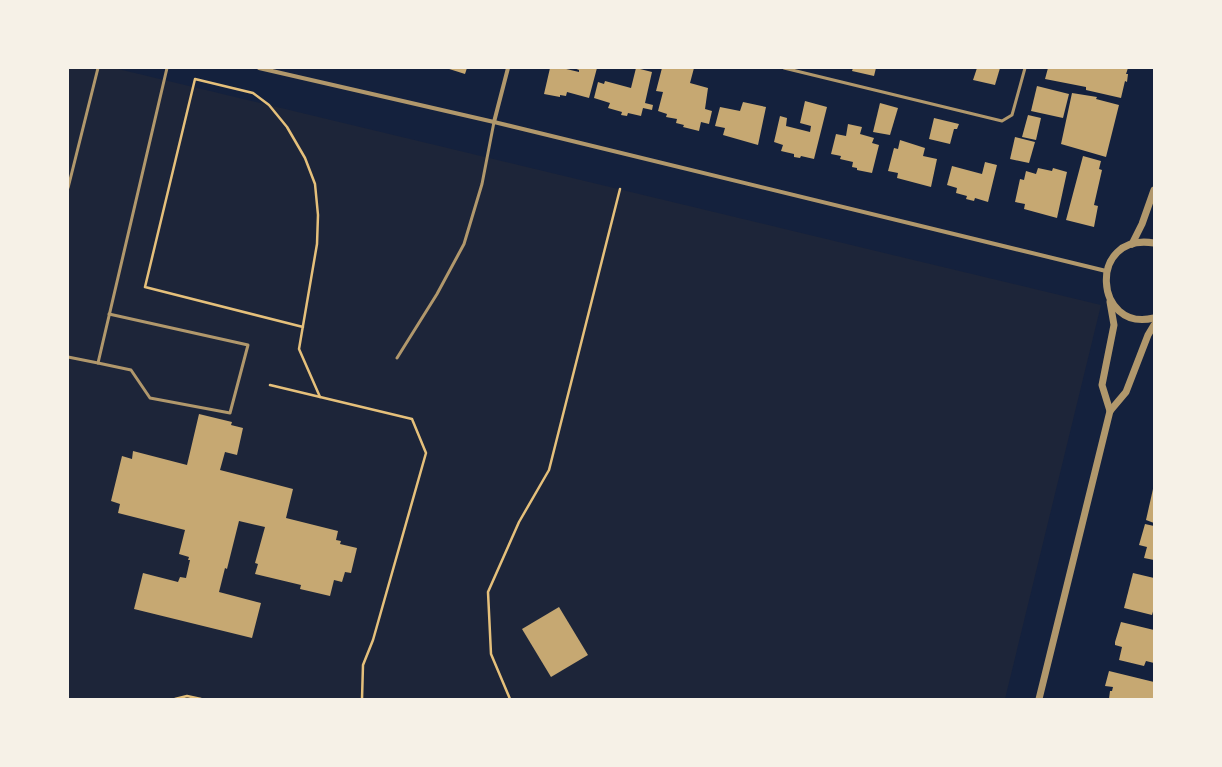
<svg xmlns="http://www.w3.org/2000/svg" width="1222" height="767" font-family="Overpass,sans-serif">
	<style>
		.green { fill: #1d2539 }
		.building { fill: #c6a872 }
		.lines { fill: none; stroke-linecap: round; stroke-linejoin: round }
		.path { stroke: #e5c07b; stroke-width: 2.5 }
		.service { stroke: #b1986c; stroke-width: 3 }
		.minor { stroke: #b1986c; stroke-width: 4 }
		.tertiary { stroke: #b1986c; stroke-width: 7 }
	</style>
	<rect width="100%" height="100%" fill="#14213d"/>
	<!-- green -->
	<polygon class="green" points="68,68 114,68 1101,305 1005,699 68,699"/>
	<!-- building -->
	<g class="building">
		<polygon points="446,68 467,68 465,74"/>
		<polygon points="550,68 562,68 579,72 579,70 574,68 597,68 589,98 567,92 566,96 560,95 560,97 544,94"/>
		<polygon points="636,68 652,72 645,103 653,105 652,110 643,108 641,116 628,113 627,116 621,115 622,112 608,108 610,103 594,98 598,82 604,84 605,81 631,88"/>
		<polygon points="662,68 694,68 690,83 708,88 705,109 712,111 709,124 701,122 699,131 683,127 684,125 676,123 677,119 666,117 667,114 658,111 663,92 656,91"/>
		<polygon points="853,68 876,68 874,76 852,71"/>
		<polygon points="977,68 1000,68 995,85 973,80"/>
		<polygon points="1048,68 1128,68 1126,74 1128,74 1127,82 1125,81 1121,98 1086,90 1086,87 1045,79"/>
		<polygon points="1037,86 1069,94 1063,118 1031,111"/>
		<polygon points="1072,93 1097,97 1096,99 1119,105 1106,157 1061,144"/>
		<polygon points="805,101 827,107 814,159 801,156 800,158 794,157 794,154 781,151 783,145 774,142 780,116 787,118 786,126 810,132 811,126 800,123"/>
		<polygon points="743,102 766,107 758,145 723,135 725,128 715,126 720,107 740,111"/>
		<polygon points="880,103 898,108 890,135 873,132"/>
		<polygon points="1028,115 1041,118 1036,140 1022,137"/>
		<polygon points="934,118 959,124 957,129 954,129 950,144 929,139"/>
		<polygon points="848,124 862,127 860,134 874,138 872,143 879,145 872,173 857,170 857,168 852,167 853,162 840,159 841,156 831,154 836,134 846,136"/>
		<polygon points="1015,137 1035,142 1029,163 1010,159"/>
		<polygon points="900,140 925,148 923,156 937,159 931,187 897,178 898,173 888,171 894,148 898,149"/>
		<polygon points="1083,156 1101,161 1099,169 1102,170 1094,205 1098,206 1094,227 1066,220"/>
		<polygon points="985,162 997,165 988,202 975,198 974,201 966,199 967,196 956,193 957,188 947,185 952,166 982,174"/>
		<polygon points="1038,168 1052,171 1053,168 1067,172 1057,218 1024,209 1025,204 1015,202 1020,179 1024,180 1026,171 1036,174"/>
		<polygon points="199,414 232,422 231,425 243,428 237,455 225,452 220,470 293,489 286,518 338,531 336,540 341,541 340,544 357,548 351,573 345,572 342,582 334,580 330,596 300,589 301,585 255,574 258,564 255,563 265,527 239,521 227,569 225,568 219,592 261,603 252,638 134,609 143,573 178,582 180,577 186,578 190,560 188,560 189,557 179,554 185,530 118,513 120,504 111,501 122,456 132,459 133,451 187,465"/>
		<polygon points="1153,489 1154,489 1154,523 1146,520"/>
		<polygon points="1145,524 1154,526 1154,560 1144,558 1147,547 1139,545"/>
		<polygon points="1133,573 1154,578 1154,608 1152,615 1124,608"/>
		<polygon points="559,607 588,655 551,677 522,629"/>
		<polygon points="1121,622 1154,630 1154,663 1146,661 1144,666 1119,660 1122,647 1115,645 1115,642"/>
		<polygon points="1109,671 1154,682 1154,699 1109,699 1110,691 1112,691 1113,687 1105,686"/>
	</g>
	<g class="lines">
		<!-- path -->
		<g class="path">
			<polyline points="303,327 145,287 195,79 253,93 269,105 287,127 305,158 315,184 318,215 317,244 299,349 320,397"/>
			<polyline points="270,385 412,419 426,453 373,640 363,665 362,699"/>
			<polyline points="175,699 187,696 201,699"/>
			<polyline points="510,699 491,654 488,592 519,522 549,470 620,189"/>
		</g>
		<!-- service -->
		<g class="service">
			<polyline points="784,68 1002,121 1012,115 1025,68"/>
			<polyline points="68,188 98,68"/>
			<polyline points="68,357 98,363 167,68"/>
			<polyline points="397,358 437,294 464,244 482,184 494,122"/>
			<polyline points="98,363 131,370 150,398 230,413 248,345 109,314"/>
		</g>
		<!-- minor -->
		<g class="minor">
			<polyline points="259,68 494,122 1106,271"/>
			<polyline points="494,122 508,68"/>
		</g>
		<!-- tertiary -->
		<g class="tertiary">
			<path d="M1154 243C1087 232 1094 333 1154 318"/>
			<polyline points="1132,244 1142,224 1154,190"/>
			<polyline points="1110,411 1102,385 1114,325 1110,302"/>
			<polyline points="1039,699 1110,411 1126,392 1148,335 1154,325"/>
		</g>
	</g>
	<!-- border -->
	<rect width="1222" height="767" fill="none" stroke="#f6f1e7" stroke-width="138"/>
</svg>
